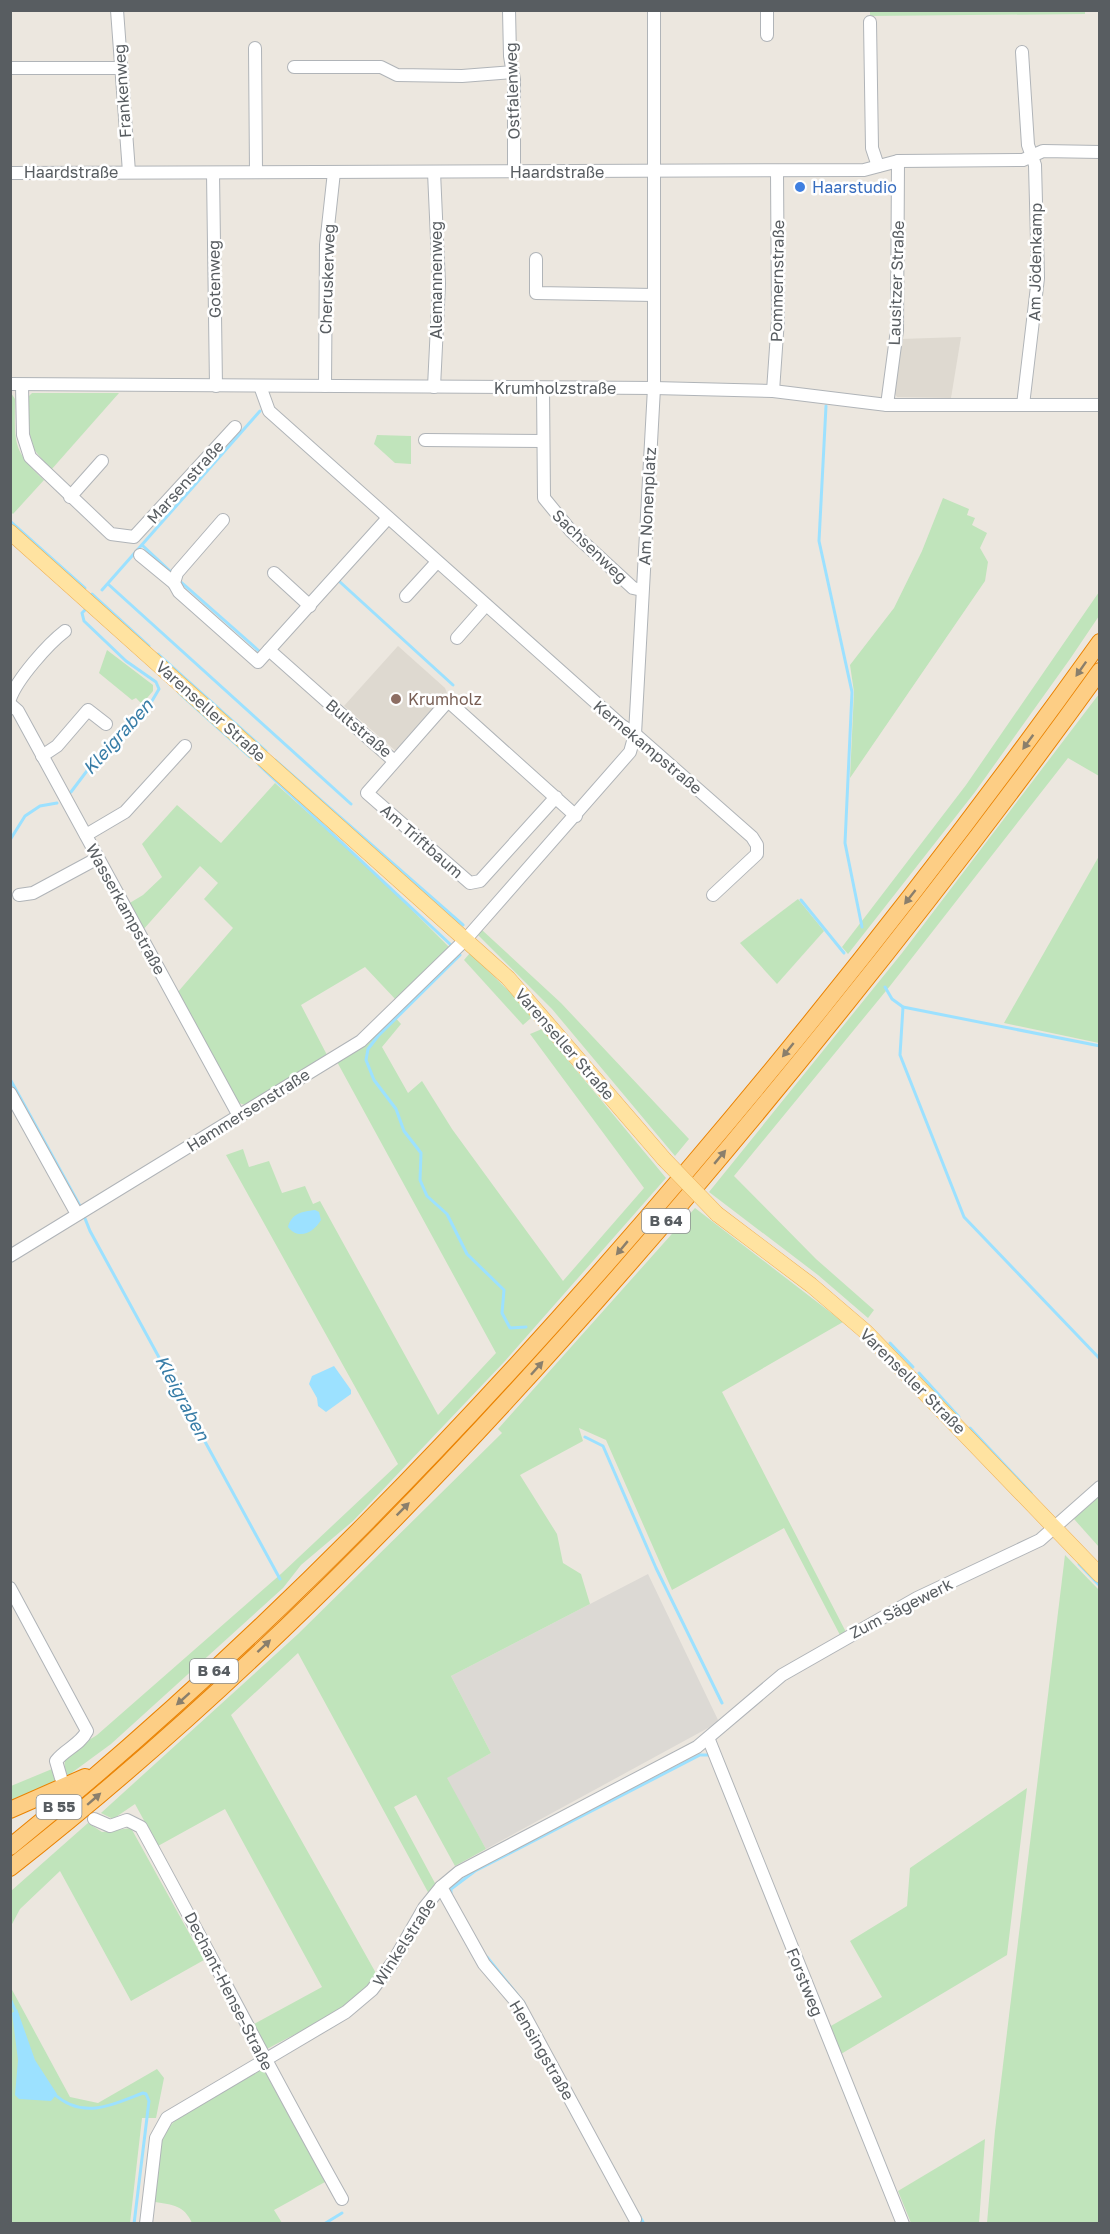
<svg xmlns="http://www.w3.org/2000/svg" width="1110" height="2234" font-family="'Golos Text',sans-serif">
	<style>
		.industrial { fill: #dcd9d4 }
		.education { fill: #ded9d0 }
		.green { fill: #c0e4bb }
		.water { fill: #9ce1ff }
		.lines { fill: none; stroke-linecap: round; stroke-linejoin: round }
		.stream { stroke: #9ce1ff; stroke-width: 3 }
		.minor-casing { stroke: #b0b4b8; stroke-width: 14 }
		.major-casing { stroke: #f1b053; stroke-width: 16 }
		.highway-casing { stroke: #ea8200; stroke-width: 18 }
		.minor { stroke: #fff; stroke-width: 12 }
		.major { stroke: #ffe3a1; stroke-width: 15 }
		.highway { stroke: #fdce85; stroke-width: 16 }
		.major-bridge-casing { stroke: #f1b053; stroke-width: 16; stroke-linecap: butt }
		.major-bridge { stroke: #ffe3a1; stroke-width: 15 }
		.oneway { fill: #8a7f6c }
		.shop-dot { fill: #3f7fe0; stroke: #fff; stroke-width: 2 }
		.education-dot { fill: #8d6e63; stroke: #fff; stroke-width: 2 }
		.labels { text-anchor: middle; stroke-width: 5; stroke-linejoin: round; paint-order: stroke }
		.shield { fill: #fff; stroke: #8a8e90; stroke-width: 1.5 }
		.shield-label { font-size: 15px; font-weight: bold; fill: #585d61 }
		.street-label { font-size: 16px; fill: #585d61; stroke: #fff }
		.shop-label { font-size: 16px; fill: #366cbe; stroke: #fff; text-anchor: start }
		.education-label { font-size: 16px; fill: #785e54; stroke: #fff; text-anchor: start }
		.water-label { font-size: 18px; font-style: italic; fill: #387da7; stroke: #fff }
	</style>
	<rect width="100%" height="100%" fill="#ece7df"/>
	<!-- industrial -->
	<polygon class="industrial" points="648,1574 719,1722 486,1849 446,1778 491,1753 451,1676"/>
	<!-- education -->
	<g class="education">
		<polygon points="961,337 951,398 897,397 893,391 900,339"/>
		<polygon points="398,646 445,688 447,693 396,751 344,706"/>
	</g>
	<!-- green -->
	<g class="green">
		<polygon points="1085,11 1085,14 870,16 870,10"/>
		<path d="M11 393 15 399C15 441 11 450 44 480L13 514 10 511Z"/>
		<polygon points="32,393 119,393 51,470 31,446 27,398"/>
		<polygon points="377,435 411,436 411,464 395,463 374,444"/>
		<polygon points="943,498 969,509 967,515 975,518 972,525 987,533 980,548 988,562 985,581 850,778 854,692 850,665 894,608 922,551"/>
		<polygon points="1099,592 1099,616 1070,659 975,792 848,954 842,947 966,785"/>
		<polygon points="107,650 153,685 153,691 142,704 136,698 132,700 99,673"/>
		<polygon points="1099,694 1099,776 1068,758 890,986 734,1176 816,1259 874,1310 868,1318 818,1275 709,1192 902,953"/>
		<polygon points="275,783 381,879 450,948 397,1001 365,967 301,1005 327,1055 245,1105 239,1103 177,993 233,928 204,899 218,883 200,866 142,931 128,904 143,895 162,877 142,844 177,805 221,843"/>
		<polygon points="1099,856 1099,1043 1004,1023"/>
		<polygon points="798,899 824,931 777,984 740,943"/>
		<polygon points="482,930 561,1003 689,1139 675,1156 552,1009 478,935"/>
		<polygon points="470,953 531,1013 531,1018 523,1025 464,960"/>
		<path d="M393 1015 401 1024 382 1047 408 1093 422 1081 452 1129 563 1281 644 1188 530 1034 542 1029 666 1178 505 1361 353 1521 301 1565 283 1588 111 1744 66 1777C59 1750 78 1748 97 1735L282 1573 398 1464 226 1155 243 1149 249 1167 269 1161 282 1193 305 1186 313 1204 320 1201 438 1415 496 1353 336 1060Z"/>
		<path d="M695 1208 843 1322 722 1392 846 1632 840 1635 784 1528 672 1590 606 1440 579 1428 583 1441 520 1475 557 1534 563 1563 581 1574 590 1604 451 1676 491 1753 447 1778 486 1849 455 1866 416 1795 394 1807 436 1885 429 1894 298 1653 231 1715 377 1975C351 2010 305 2028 267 2049L254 2024 322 1987 225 1809 158 1846 135 1804 113 1819 101 1813 298 1634 502 1433 498 1429Z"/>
		<polygon points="1099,1496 1099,1547 1074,1519"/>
		<polygon points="1065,1555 1099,1590 1099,2223 987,2223 995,2131"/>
		<polygon points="52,1769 59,1781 11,1803 11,1786"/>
		<polygon points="1027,1788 1007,1955 841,2054 829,2027 882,1997 850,1941 907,1906 910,1868"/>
		<polygon points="88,1823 102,1832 131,1828 204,1960 131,2001 60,1871 20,1909 11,1926 11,1891"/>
		<polygon points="10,1986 70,2097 98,2103 157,2069 164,2078 156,2118 142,2118 130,2223 11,2223"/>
		<path d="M258 2070 265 2072 325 2182 274 2210 282 2223H192C184 2205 173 2205 155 2202 157 2185 156 2152 163 2137 176 2108 231 2086 258 2070Z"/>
		<polygon points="985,2139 979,2223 911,2223 898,2191"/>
	</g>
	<!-- water -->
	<g class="water">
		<path d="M315 1210 319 1212 321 1220C314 1232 299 1241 288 1227 292 1213 301 1212 315 1210Z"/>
		<polygon points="334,1366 351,1390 351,1394 326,1412 318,1406 317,1398 309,1384 312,1376"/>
		<polygon points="17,2009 35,2060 57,2094 51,2101 19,2099 15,2095 18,2060 12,2013"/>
	</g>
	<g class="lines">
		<!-- stream -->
		<g class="stream">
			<polyline points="826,406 819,541 852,692 845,843 862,927"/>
			<polyline points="10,521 85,588"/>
			<polyline points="142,545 170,571"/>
			<polyline points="181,582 259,651"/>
			<polyline points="340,582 453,685"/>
			<polyline points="108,584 351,804"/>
			<polyline points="102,590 260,411"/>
			<polyline points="92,594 149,646"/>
			<polyline points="158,654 266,751"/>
			<polyline points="179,693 250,757"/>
			<polyline points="275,760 463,925"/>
			<polyline points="259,765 451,945"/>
			<polyline points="71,792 108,743 149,706 159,689 156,682 126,661 84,621 82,613 87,608"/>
			<polyline points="10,840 25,816 40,806 57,803"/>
			<polyline points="801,900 844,953"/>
			<polyline points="460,955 378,1036 368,1049 366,1060 374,1080 396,1109 404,1131 421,1153 420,1180 427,1196 447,1214 467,1254 504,1290 502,1313 510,1328 526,1327"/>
			<polyline points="885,987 892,999 903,1007 1100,1046"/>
			<polyline points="903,1007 900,1055 964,1217 1100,1359"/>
			<polyline points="10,1079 80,1206"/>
			<polyline points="84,1216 90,1231 280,1579"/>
			<polyline points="890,1343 913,1367"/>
			<polyline points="919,1373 959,1417"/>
			<polyline points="970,1428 1031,1493"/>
			<polyline points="585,1437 603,1446 656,1568 722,1703"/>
			<polyline points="1079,1564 1100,1586"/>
			<polyline points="451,1894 451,1889 475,1871 700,1755 709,1755"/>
			<polyline points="487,1957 524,2003"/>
			<polyline points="10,1999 17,2014"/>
			<path d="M54 2094C83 2120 111 2105 143 2093L146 2094 149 2101 134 2224"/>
			<polyline points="639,2215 644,2224"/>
			<polyline points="324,2224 342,2213"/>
		</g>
		<!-- minor casing -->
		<g class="minor-casing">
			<g id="minor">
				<polyline points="117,10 129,172"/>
				<polyline points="509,10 510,56 514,80 514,172"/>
				<polyline points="767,10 767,35"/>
				<polyline points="870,22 872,148 878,166"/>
				<polyline points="255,48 256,172"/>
				<polyline points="1022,52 1028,145 1035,165 1038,278 1023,405"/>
				<polyline points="294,67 381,67 397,75 462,76 512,72"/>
				<polyline points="10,68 119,68"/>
				<polyline points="10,173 864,170 898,161 1023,160 1043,151 1100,152"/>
				<polyline points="213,173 216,386"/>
				<polyline points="536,259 536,293 654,295"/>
				<polyline points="10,384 654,388 773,391 887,405 1100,405"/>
				<polyline points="22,386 23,435 30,457 111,534 134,537 235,427"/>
				<polyline points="260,386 269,411 621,725 635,734 752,837 757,845 757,854 713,895"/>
				<polyline points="325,386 326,245 334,172"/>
				<polyline points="434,387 439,284 434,172"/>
				<polyline points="543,388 544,498 571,531 633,588 642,590"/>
				<polyline points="773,391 778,319 777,171"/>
				<polyline points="887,405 897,330 898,161"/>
				<polyline points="425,440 543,441"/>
				<polyline points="70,497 102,461"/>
				<polyline points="223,520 177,573 174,583 179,592 258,662 388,518"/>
				<polyline points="140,555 174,583"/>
				<polyline points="274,573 310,606"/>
				<polyline points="406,596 437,562"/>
				<polyline points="457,638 486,605"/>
				<polyline points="269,650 393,760"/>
				<path d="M10 699C17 679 48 644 65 631"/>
				<polyline points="10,704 18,711 239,1116"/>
				<polyline points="42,756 57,746 88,710 106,724"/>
				<polyline points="556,797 480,881 470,883 367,793 448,701 576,816"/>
				<polyline points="86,835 125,812 185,746"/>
				<polyline points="19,895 33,893 98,858"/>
				<polyline points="10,1093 77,1214"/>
				<polyline points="10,1256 361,1041 466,939 630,752 635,734 654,388 654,10"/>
				<path d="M10 1588 87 1731C80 1745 65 1749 56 1761L61 1778"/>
				<polyline points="709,1740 903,2224"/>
				<path d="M94 1819 110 1826 127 1820 141 1827C209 1951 273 2076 342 2199"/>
				<polyline points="441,1887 484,1964 519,2005 635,2219"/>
				<polyline points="146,2224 156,2138 167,2118 346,2012 372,1990 393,1962 424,1908 441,1887 459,1872 697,1747 782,1675 917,1598 1040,1540 1100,1487"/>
			</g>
		</g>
		<!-- major casing -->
		<g class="major-casing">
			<g id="major">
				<polyline points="10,532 508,978 664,1159"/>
				<polyline points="717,1214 811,1285 866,1332 1100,1575"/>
			</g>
		</g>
		<!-- highway casing -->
		<g class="highway-casing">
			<g id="highway">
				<polyline points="10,1810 85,1777"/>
				<path d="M10 1847C261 1643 484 1411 692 1165 835 997 971 822 1100 642"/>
				<path d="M10 1868C262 1670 485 1434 692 1191 834 1023 971 850 1100 671"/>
			</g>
		</g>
		<!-- minor -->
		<use href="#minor" class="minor"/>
		<!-- major -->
		<use href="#major" class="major"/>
		<!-- highway -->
		<use href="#highway" class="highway"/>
		<!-- major-bridge casing -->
		<g class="major-bridge-casing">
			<polyline id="major-bridge" points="664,1159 717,1214"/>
		</g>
		<!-- major-bridge -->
		<use href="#major-bridge" class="major-bridge"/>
	</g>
	<!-- one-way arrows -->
	<defs><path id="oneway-solid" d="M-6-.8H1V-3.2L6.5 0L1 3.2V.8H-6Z" transform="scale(1.5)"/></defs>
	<g class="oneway">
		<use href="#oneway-solid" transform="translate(1081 669) rotate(125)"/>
		<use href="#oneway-solid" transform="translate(1028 742) rotate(126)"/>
		<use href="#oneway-solid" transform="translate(910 897) rotate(128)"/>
		<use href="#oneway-solid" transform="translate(788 1050) rotate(129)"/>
		<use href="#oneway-solid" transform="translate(720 1157) rotate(-50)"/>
		<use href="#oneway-solid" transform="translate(622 1248) rotate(130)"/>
		<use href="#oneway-solid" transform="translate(537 1368) rotate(-48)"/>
		<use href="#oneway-solid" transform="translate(403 1509) rotate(-45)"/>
		<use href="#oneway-solid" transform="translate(264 1646) rotate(-43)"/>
		<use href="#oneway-solid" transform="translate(183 1699) rotate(138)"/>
		<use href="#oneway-solid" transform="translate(94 1799) rotate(-41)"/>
	</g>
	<!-- markers -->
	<circle class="shop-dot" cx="800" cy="187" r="6"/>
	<circle class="education-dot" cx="396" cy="699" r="6"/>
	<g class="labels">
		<!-- shield labels -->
		<g class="shield">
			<rect x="642" y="1209" width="48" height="24" rx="4.5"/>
			<rect x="190" y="1659" width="48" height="24" rx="4.5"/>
			<rect x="36.5" y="1795" width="45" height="24" rx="4.5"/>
		</g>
		<g class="shield-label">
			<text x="666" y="1226">B 64</text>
			<text x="214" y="1676">B 64</text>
			<text x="59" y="1812">B 55</text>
		</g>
		<!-- street labels -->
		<g class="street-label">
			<text transform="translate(122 91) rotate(-94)" y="6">Frankenweg</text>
			<text transform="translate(512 91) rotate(-92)" y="6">Ostfalenweg</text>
			<text x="71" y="178">Haardstraße</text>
			<text x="557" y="178">Haardstraße</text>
			<text transform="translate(1035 262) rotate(-89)" y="6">Am Jödenkamp</text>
			<text transform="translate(214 279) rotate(-91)" y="6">Gotenweg</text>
			<text transform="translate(327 279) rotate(-88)" y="6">Cheruskerweg</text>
			<text transform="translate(436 280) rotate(-90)" y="6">Alemannenweg</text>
			<text transform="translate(777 281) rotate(-89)" y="6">Pommernstraße</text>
			<text transform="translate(896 283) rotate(-88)" y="6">Lausitzer Straße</text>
			<text x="555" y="394">Krumholzstraße</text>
			<text transform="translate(185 482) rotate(-48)" y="6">Marsenstraße</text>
			<text transform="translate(647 506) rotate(-87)" y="6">Am Nonenplatz</text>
			<text transform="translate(590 546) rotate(44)" y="6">Sachsenweg</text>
			<text transform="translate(211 711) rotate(42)" y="6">Varenseller Straße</text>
			<text transform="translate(359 728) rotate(40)" y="6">Bultstraße</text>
			<text transform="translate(648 747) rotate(40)" y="6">Kernekampstraße</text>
			<text transform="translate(422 841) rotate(41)" y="6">Am Triftbaum</text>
			<text transform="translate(126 909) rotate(61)" y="6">Wasserkampstraße</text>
			<text transform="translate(565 1044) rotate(49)" y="6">Varenseller Straße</text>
			<text transform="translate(248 1110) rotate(-32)" y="6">Hammersenstraße</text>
			<text transform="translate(913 1381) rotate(45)" y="6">Varenseller Straße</text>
			<text transform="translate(901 1608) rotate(-27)" y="6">Zum Sägewerk</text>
			<text transform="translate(404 1942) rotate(-57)" y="6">Winkelstraße</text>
			<text transform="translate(805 1982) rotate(68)" y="6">Forstweg</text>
			<text transform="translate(229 1991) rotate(63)" y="6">Dechant-Hense-Straße</text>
			<text transform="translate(542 2050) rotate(60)" y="6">Hensingstraße</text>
		</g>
		<!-- shop labels -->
		<g class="shop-label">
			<text x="812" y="193">Haarstudio</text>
		</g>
		<!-- education labels -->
		<g class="education-label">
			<text x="408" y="705">Krumholz</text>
		</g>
		<!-- water labels -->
		<g class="water-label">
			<text transform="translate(118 737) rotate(-48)" y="6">Kleigraben</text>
			<text transform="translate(182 1398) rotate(62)" y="6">Kleigraben</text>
		</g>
	</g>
	<!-- border -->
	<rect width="1110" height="2234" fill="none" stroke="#585d61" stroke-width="24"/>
</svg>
